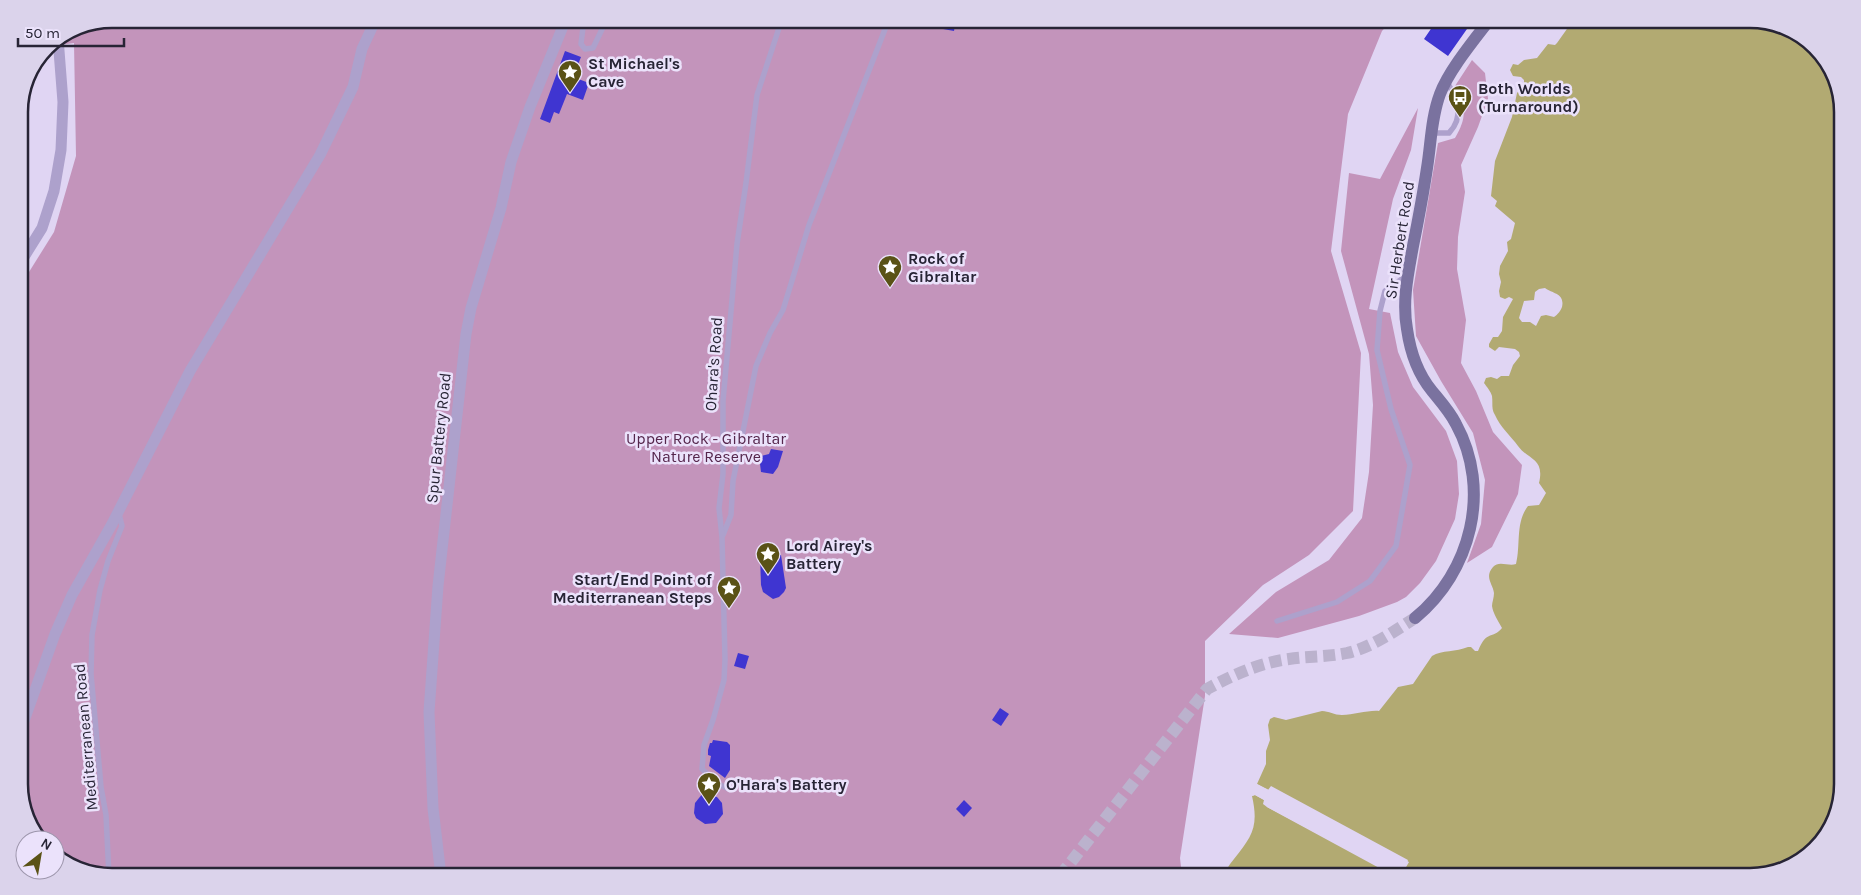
<svg xmlns="http://www.w3.org/2000/svg" width="1861" height="895" font-family="Karla,sans-serif">
	<style>
		.green { fill: #c394bb }
		.water { fill: #b2aa72; fill-rule: evenodd }
		.pier { fill: #e0d5f3 }
		.building { fill: #3f35d1 }
		.lines { fill: none; stroke-linecap: round; stroke-linejoin: round }
		.secondary-tunnel { stroke: #bbb2cd; stroke-width: 12; stroke-dasharray: 12 6; stroke-linecap: butt }
		.service { stroke: #ada1cc; stroke-width: 5.5 }
		.minor { stroke: #ada1cc; stroke-width: 11 }
		.secondary { stroke: #7a729f; stroke-width: 12 }
		.labels { text-anchor: middle; stroke-width: 5; stroke-linejoin: round; paint-order: stroke }
		.poi-label { font-size: 16px; font-weight: bold; fill: #272435; stroke: #ebe2fb; text-anchor: start }
		.street-label { font-size: 16px; fill: #272435; stroke: #ebe2fb }
		.park-label { font-size: 16px; fill: #55264c; stroke: #ebe2fb }
		.rim { fill: none; stroke: #272435; stroke-width: 2.5 }
	</style>
	<rect width="100%" height="100%" fill="#e0d5f3"/>
	<!-- green -->
	<g class="green">
		<polygon points="111,19 1393,19 1382,31 1348,114 1331,251 1361,353 1353,511 1309,555 1263,585 1205,641 1205,696 1180,858 1182,876 112,876 71,867 55,853 55,840 40,840 35,835 19,790 19,288 54,232 76,156 74,43 45,47 76,26"/>
		<path d="M1472 60 1485 73 1488 99 1478 127 1461 165 1465 192 1458 237 1457 269 1466 320 1461 363 1476 391 1493 432 1522 465 1518 494 1492 547 1467 563 1481 524 1485 480 1473 433 1441 381 1416 336 1413 290 1438 143 1455 138C1468 115 1465 109 1455 86Z"/>
		<polygon points="1418,108 1411,150 1393,199 1369,309 1390,313 1398,352 1413,387 1446,431 1457,461 1459,494 1455,519 1436,561 1420,583 1406,597 1397,602 1359,616 1278,638 1229,634 1276,592 1329,560 1362,518 1369,472 1373,405 1369,354 1341,251 1349,173 1380,179"/>
	</g>
	<!-- water -->
	<g class="water">
		<path d="M1574 19H1749L1790 28 1826 60 1842 106V783L1833 824 1801 861 1750 876H1401L1409 862 1271 787 1269 790 1257 784 1266 764V751L1270 740 1268 725 1270 719 1274 717 1286 720 1322 711C1329 711 1334 715 1342 715 1354 715 1368 710 1379 711L1398 687 1413 684 1432 656C1442 650 1456 652 1468 647H1471L1475 651H1478C1487 629 1492 640 1502 628 1498 621 1493 613 1492 606 1492 602 1494 598 1494 593 1493 584 1484 577 1493 567 1499 560 1509 567 1516 564 1521 544 1515 523 1528 506L1539 505 1546 493 1539 483C1545 458 1528 460 1518 446 1511 436 1500 427 1495 415 1491 409 1493 403 1492 396 1491 392 1487 387 1484 383L1486 378 1491 377 1497 379 1501 376H1509L1513 365 1520 356 1519 352 1515 349 1499 347 1495 351 1489 347V344L1493 337H1498L1502 331 1503 317 1513 299 1509 297 1505 299 1500 297 1499 291 1501 282 1499 274 1500 266 1508 251 1507 242 1511 239 1515 223 1495 206 1497 201 1491 196 1495 161 1512 117 1517 93 1524 85V80L1521 77 1513 76 1510 70 1513 64 1518 65 1524 60 1537 58 1548 44 1555 45 1557 43ZM1545 288C1553 294 1565 293 1562 307 1560 312 1558 314 1554 317L1546 315 1541 316 1536 326 1530 322H1522L1519 318 1524 301 1534 300 1535 292 1539 289Z"/>
		<path d="M1255 795 1264 800 1267 807 1394 876H1225C1226 869 1229 865 1234 859 1252 836 1259 827 1252 796Z"/>
	</g>
	<!-- pier -->
	<g class="pier">
		<polygon points="1257,784 1268,790 1271,786 1408,860 1401,876 1398,876 1406,862 1272,790 1270,793 1267,793 1256,786"/>
		<polygon points="1253,793 1266,798 1266,803 1269,805 1397,876 1267,807 1263,804 1264,800 1255,795 1252,796"/>
	</g>
	<!-- building -->
	<g class="building">
		<polygon points="921,19 956,19 954,31 921,25"/>
		<polygon points="1453,19 1474,19 1448,56 1424,39 1437,20 1447,27"/>
		<polygon points="565,51 581,57 573,77 589,83 583,100 567,94 559,114 554,112 550,123 540,119"/>
		<polygon points="771,449 783,451 778,467 773,474 761,472 760,464 761,456 769,454"/>
		<polygon points="781,555 786,588 784,592 779,597 773,599 763,592 761,585 760,556"/>
		<polygon points="738,653 749,656 745,669 734,666"/>
		<polygon points="1000,708 1009,714 1001,726 992,720"/>
		<polygon points="713,740 727,742 730,745 730,770 725,778 709,766 711,756 708,755 708,750 710,743 712,743"/>
		<polygon points="703,793 717,797 722,803 723,814 716,823 705,824 696,818 694,813 695,803"/>
		<polygon points="964,800 972,808 964,817 956,809"/>
	</g>
	<g class="lines">
		<!-- secondary-tunnel -->
		<path class="secondary-tunnel" d="M1060 876 1207 689C1233 675 1259 663 1289 659 1308 656 1328 657 1347 653 1372 647 1393 632 1415 618"/>
		<!-- service -->
		<g class="service">
			<polyline points="584,19 581,44 585,49 593,48 607,19"/>
			<path d="M1432 133H1449C1465 116 1457 99 1447 82"/>
			<polyline points="723,535 731,515 733,481 756,366 770,333 783,310 809,225 889,19"/>
			<polyline points="1277,621 1337,602 1370,581 1396,546 1410,465 1391,409 1377,350 1380,311 1385,291 1406,276"/>
			<polyline points="729,789 718,784 702,769 704,745 713,720 724,680 725,660 722,537 719,508 723,474 723,401 737,244 746,183 757,95 782,19"/>
			<polyline points="109,876 106,815 101,787 91,674 92,635 100,590 108,561 122,526 119,514"/>
		</g>
		<!-- minor -->
		<g class="minor">
			<polyline points="19,265 42,228 54,191 61,150 63,102 58,38"/>
			<polyline points="19,735 55,634 72,595 112,524 190,371 320,155 353,87 362,49 376,19"/>
			<polyline points="441,876 433,808 429,712 438,586 466,334 471,308 501,208 511,162 530,107 566,19"/>
		</g>
		<!-- secondary -->
		<path class="secondary" d="M1415 618C1471 572 1492 490 1456 424 1450 412 1441 402 1432 391 1418 374 1410 350 1407 329 1402 301 1408 274 1413 246 1418 221 1423 195 1427 168 1431 144 1431 118 1440 94 1449 70 1474 40 1490 19"/>
	</g>
	<!-- icons -->
	<defs>
		<g id="sight-pin" transform="scale(1.25)"><path d="M0 17L-7.5 6A9.5 9.5 0 1 1 7.5 6Z" fill="#5a5216" stroke="#ebe2fb"/><path d="M0-6L1.8-2.2L6-1.7L2.9 1.2L3.7 5.4L0 3.3L-3.7 5.4L-2.9 1.2L-6-1.7L-1.8-2.2Z" fill="#fff"/></g>
		<g id="bus-pin" transform="scale(1.25)"><path d="M0 17L-7.5 6A9.5 9.5 0 1 1 7.5 6Z" fill="#5a5216" stroke="#ebe2fb"/><path d="M-5-6H5V4H4V6H2V4H-2V6H-4V4H-5ZM-3.5-4V0h7V-4ZM-3.5 1.2v1.5H-2V1.2ZM2 1.2v1.5H3.5V1.2Z" fill="#fff"/></g>
	</defs>
	<g fill-rule="evenodd">
		<use href="#sight-pin" x="570" y="72"/>
		<use href="#bus-pin" x="1460" y="97"/>
		<use href="#sight-pin" x="890" y="267"/>
		<use href="#sight-pin" x="768" y="554"/>
		<use href="#sight-pin" x="729" y="588"/>
		<use href="#sight-pin" x="709" y="784"/>
	</g>
	<g class="labels">
		<!-- poi labels -->
		<g class="poi-label">
			<text x="588" y="69">St Michael's<tspan x="588" dy="18">Cave</tspan></text>
			<text x="1478" y="94">Both Worlds<tspan x="1478" dy="18">(Turnaround)</tspan></text>
			<text x="908" y="264">Rock of<tspan x="908" dy="18">Gibraltar</tspan></text>
			<text x="786" y="551">Lord Airey's<tspan x="786" dy="18">Battery</tspan></text>
			<text x="712" y="585" text-anchor="end">Start/End Point of<tspan x="712" dy="18">Mediterranean Steps</tspan></text>
			<text x="726" y="790">O'Hara's Battery</text>
		</g>
		<!-- street labels -->
		<g class="street-label">
			<text transform="translate(1399 240) rotate(-81)" y="6">Sir Herbert Road</text>
			<text transform="translate(713 364) rotate(-86)" y="6">Ohara's Road</text>
			<text transform="translate(438 438) rotate(-84)" y="6">Spur Battery Road</text>
			<text transform="translate(85 737) rotate(-95)" y="6">Mediterranean Road</text>
		</g>
		<!-- park labels -->
		<g class="park-label">
			<text x="706" y="444">Upper Rock - Gibraltar<tspan x="706" dy="18">Nature Reserve</tspan></text>
		</g>
	</g>
	<!-- crop -->
	<path d="M0 0H1861V895H0ZM112 28H1750A84 84 0 0 1 1834 112V784A84 84 0 0 1 1750 868H112A84 84 0 0 1 28 784V112A84 84 0 0 1 112 28Z" fill="#dbd3eb" fill-rule="evenodd"/>
	<path class="rim" d="M112 28H1750A84 84 0 0 1 1834 112V784A84 84 0 0 1 1750 868H112A84 84 0 0 1 28 784V112A84 84 0 0 1 112 28Z"/>
	<!-- north arrow -->
	<g transform="translate(40 855) rotate(31)"><circle r="24" fill="#ebe2fb" stroke="#9d96ac"/>
	<path d="M0-4L9 19L0 12L-9 19Z" fill="#5a5216"/>
	<text y="-8" font-size="14" font-weight="bold" text-anchor="middle" fill="#272435">N</text>
	</g>
	<!-- scale -->
	<path d="M18 38v8h106v-8" fill="none" stroke="#272435" stroke-width="2.5"/>
	<text x="25" y="38" font-size="15" fill="#272435" stroke="#ebe2fb" stroke-width="4" paint-order="stroke">50 m</text>
</svg>
